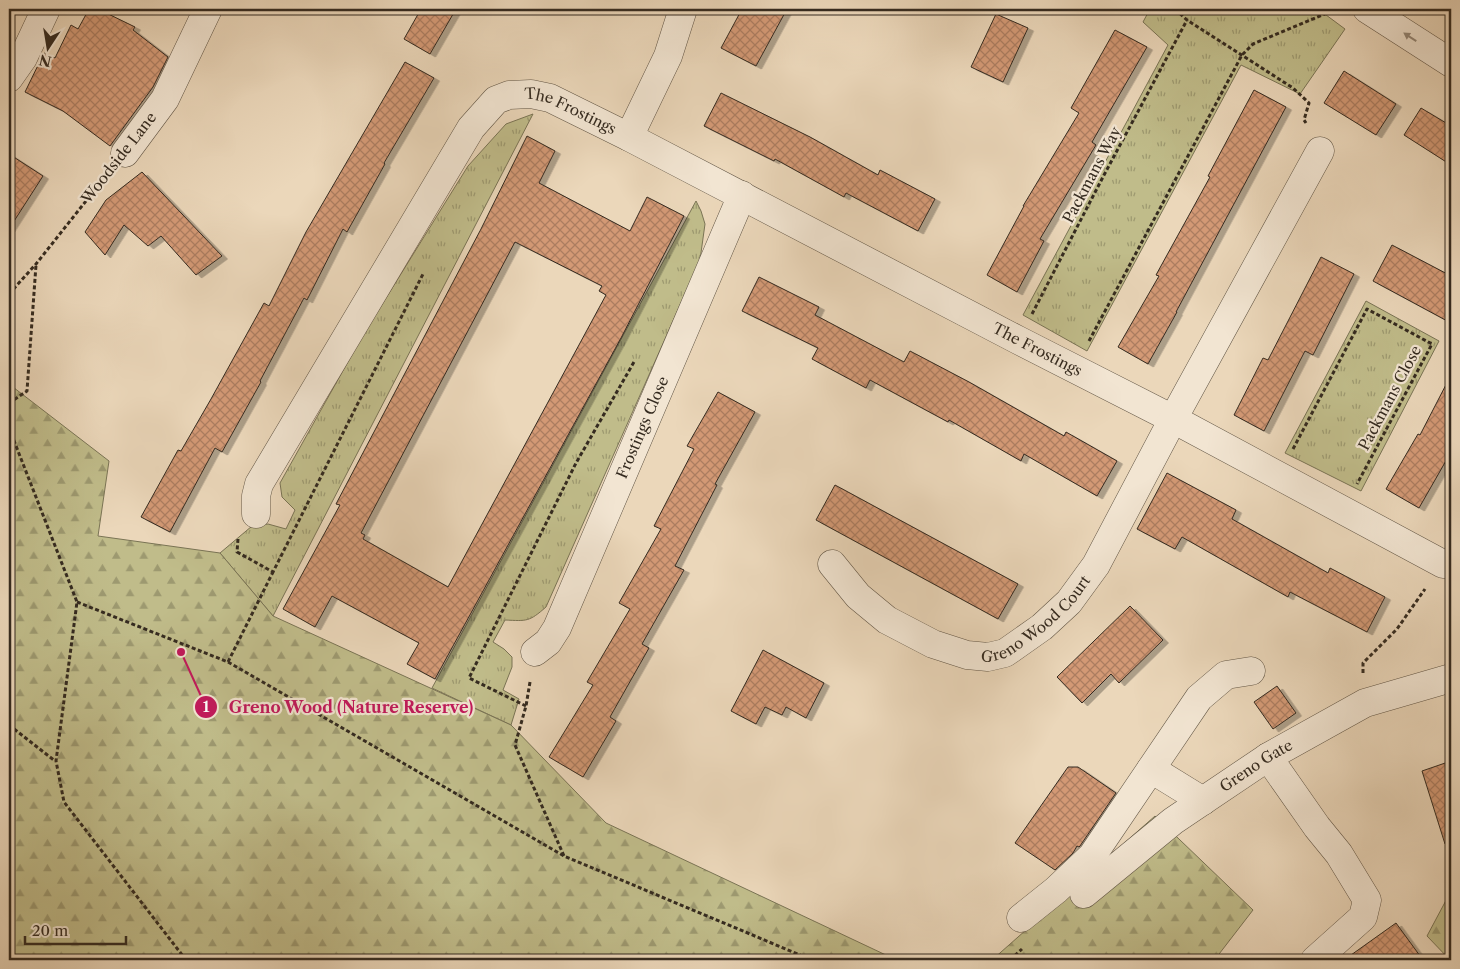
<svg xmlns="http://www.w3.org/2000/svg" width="1460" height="969" font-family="'Libre Caslon Text',serif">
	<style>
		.grass { fill: url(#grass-tufts); stroke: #7a7455 }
		.forest { fill: url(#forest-firs); stroke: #7a7455 }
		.building { fill: url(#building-cross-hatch); stroke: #352b20; fill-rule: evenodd; filter: url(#shadow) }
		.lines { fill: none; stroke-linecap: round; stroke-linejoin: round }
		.minor-casing { stroke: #625646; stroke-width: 29 }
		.path { stroke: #352b20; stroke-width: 3; stroke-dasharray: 4 2.5; stroke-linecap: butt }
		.minor { stroke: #f2e5d2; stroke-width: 28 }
		.oneway { fill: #948879 }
		.labels { text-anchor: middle; stroke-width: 4.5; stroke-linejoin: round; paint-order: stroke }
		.street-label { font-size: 15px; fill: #352b20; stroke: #f2e5d2 }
		.leader { fill: none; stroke: #c2185b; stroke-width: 2 }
		.callout-dot { fill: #c2185b; stroke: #f2e5d2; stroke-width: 2 }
		.mark-label { font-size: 15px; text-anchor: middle; font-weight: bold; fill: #fff }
		.callout-label { font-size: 16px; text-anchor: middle; font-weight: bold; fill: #c2185b; stroke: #f2e5d2; stroke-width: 4.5; stroke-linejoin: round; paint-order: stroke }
	</style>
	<defs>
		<pattern id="grass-tufts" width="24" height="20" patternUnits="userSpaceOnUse" patternTransform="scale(1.25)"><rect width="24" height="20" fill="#c0bc8a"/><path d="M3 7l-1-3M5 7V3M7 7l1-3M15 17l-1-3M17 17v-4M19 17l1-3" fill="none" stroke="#9d9970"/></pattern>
		<pattern id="forest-firs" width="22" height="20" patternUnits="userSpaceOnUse" patternTransform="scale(1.25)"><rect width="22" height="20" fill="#c0bc8a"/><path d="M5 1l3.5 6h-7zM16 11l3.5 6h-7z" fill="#9d9970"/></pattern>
		<pattern id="building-cross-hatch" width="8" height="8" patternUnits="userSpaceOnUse" patternTransform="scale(1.25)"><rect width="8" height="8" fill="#d39975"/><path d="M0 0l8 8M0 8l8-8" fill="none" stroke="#ac7d60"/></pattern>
		<filter id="shadow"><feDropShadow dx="5.5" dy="3" stdDeviation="0" flood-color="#0004"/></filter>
	</defs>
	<rect width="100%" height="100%" fill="#ebd7ba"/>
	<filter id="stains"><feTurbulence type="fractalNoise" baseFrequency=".004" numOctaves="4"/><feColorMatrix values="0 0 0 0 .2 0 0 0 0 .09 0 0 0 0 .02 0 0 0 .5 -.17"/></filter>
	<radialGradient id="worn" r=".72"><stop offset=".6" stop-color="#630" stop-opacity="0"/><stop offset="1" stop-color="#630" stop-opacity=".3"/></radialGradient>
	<!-- grass -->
	<g class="grass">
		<polygon points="1150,9 1318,9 1345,29 1300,94 1241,65 1087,351 1023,315 1168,45 1143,22"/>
		<polygon points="533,114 273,616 220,553 252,526 268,524 286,529 295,510 282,497 280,483 363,335 468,166 506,124"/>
		<path d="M696 201 701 211 705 224 700 260 546 607C529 622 527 621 505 620L493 642 504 649 512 657V667L503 690 519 699 511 725 432 688Z"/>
		<polygon points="1366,301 1439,341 1361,491 1285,453"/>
	</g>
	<!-- forest -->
	<g class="forest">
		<polygon points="9,384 109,461 98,536 220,553 273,616 511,725 606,823 888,956 927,960 9,960"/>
		<polygon points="1155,816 1253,910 1216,958 1217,960 992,960"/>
		<polygon points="1451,891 1451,960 1450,960 1427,936"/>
	</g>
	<!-- building -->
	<g class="building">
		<polygon points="89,9 98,9 135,27 133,30 168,57 153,87 110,146 63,111 25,92 44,53 55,58 71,25 78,29"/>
		<polygon points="421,9 456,9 430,54 404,39"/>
		<polygon points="742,9 787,9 756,66 721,48"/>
		<polygon points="996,14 1028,28 1003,82 971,67"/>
		<polygon points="1115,30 1147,47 1092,142 1096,145 1040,239 1044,241 1017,292 987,275 1024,206 1023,206 1079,113 1071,108"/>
		<polygon points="405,62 434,78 384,163 385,164 347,232 343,229 307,300 304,298 260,381 261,382 222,452 215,448 170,532 141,517 178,450 181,451 211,399 264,303 269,306 306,232"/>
		<polygon points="1344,71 1396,104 1376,135 1324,103"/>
		<polygon points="1254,90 1286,107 1176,312 1177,312 1148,364 1118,347 1159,276 1156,275 1210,177 1208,176"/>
		<polygon points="721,93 810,137 878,175 880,170 935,199 918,231 846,193 844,197 775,159 774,161 704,126"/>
		<polygon points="1421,108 1451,126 1451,165 1404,135"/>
		<path d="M527 136 555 151 539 183 630 231 647 197 684 216 621 338 435 679 407 664 419 643 332 596 315 627 283 609 340 505 336 504 481 229ZM515 242 602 286 599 291 606 295 448 587 363 539 365 535 361 533Z"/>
		<polygon points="9,154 43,176 9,229"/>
		<polygon points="142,172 222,256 196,275 161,236 148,246 124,225 105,255 85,232 106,200"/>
		<polygon points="1392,245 1451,276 1451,323 1373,281"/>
		<polygon points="1321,257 1354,274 1313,355 1305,351 1264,431 1234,415 1263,358 1268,360"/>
		<polygon points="759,277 819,307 815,315 904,362 910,351 969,382 1064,436 1066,432 1117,461 1097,496 1024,454 1021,461 949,420 948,422 870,380 866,388 812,359 818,348 742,311"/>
		<polygon points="1451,375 1451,452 1419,508 1386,489 1418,434 1420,435"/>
		<polygon points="718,392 755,412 715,484 717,485 675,566 684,570 642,644 649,648 610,717 616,721 583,777 549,757 593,685 587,682 630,609 619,603 661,529 654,526 694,449 687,446"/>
		<polygon points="1167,473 1236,510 1232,519 1328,573 1330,568 1385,597 1367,632 1290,592 1288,597 1182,537 1175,549 1137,529"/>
		<polygon points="835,485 1018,584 998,619 816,520"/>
		<polygon points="1130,606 1163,640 1119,683 1111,674 1082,703 1057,677"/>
		<polygon points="763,650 824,683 806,718 786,707 782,715 765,707 756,724 731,711"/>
		<polygon points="1277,686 1296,713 1273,729 1254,702"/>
		<polygon points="1451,761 1451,843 1445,844 1422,771"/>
		<polygon points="1068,767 1078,767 1116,793 1080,846 1079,847 1077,846 1073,853 1055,870 1015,843"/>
		<polygon points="1396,923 1423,960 1344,960"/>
	</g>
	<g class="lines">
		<!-- minor casing -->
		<g class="minor-casing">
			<g id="minor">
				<polyline points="1367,9 1451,63"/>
				<polyline points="9,78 23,58 46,9"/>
				<polyline points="629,137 668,56 683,9"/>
				<polyline points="125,153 165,99 208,9"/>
				<path id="s1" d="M256 514V496L259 484 471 128 496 100 509 95 531 94 550 98 629 137 1018 340 1173 419 1443 564"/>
				<path id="s2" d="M832 564 858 596 887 620 933 644 967 655 988 657 1005 653 1042 627 1069 602 1096 565 1173 419 1320 151"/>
				<path id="s3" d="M535 652 548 642 557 628 742 195"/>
				<polyline points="1268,757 1317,827 1339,854 1367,900 1363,917 1315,960"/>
				<polyline points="1151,769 1203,801"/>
				<path id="s4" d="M1084 894 1173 821 1268 757 1365 703 1451 678"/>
				<polyline points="1021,918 1056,890 1092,856 1199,698 1226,675 1251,671"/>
			</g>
		</g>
		<!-- path -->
		<g class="path">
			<polyline points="1175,9 1187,20 1293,88 1309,103 1304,120 1306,123"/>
			<polyline points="9,294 36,264 105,177"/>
			<polyline points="1032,314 1104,175 1187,20"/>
			<polyline points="1089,341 1242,55 1253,44 1332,11 1335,9"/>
			<polyline points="9,403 27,391 36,265"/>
			<polyline points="9,428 77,602 56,761 64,802 186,960"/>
			<polyline points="1293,449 1367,309 1432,344 1357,484"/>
			<polyline points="238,539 237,552 273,572 423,274"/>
			<polyline points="77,602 228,662 564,856 812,960"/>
			<polyline points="228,662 273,572"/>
			<polyline points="1363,673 1363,663 1397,629 1425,589"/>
			<polyline points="530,682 526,706 515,745 564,856"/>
			<polyline points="526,706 469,678 576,463 634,362"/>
			<polyline points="9,725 55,761"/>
			<polyline points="1010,960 1022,949"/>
		</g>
		<!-- minor -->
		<use href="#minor" class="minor"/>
	</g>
	<!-- one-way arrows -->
	<defs><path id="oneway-solid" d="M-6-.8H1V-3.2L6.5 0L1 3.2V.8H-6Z" transform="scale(1.25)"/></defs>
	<use class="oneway" href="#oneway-solid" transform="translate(1410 37) rotate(-147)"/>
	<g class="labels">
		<!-- street labels -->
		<g class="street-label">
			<text dy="5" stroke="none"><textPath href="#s1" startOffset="561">The Frostings</textPath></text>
			<text transform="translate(119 158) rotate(-52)" y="5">Woodside Lane</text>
			<text transform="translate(1092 175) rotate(-62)" y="5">Packmans Way</text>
			<text dy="5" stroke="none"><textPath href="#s1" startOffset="1086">The Frostings</textPath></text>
			<text transform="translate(1390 398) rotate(-62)" y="5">Packmans Close</text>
			<text dy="5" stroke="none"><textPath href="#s3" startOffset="251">Frostings Close</textPath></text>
			<text dy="5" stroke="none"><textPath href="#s2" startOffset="249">Greno Wood Court</textPath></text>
			<text dy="5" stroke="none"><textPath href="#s4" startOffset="215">Greno Gate</textPath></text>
		</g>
	</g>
	<!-- callouts -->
	<path class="leader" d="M181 652L206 707"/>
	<g class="callout-dot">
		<circle cx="181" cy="652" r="5"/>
		<circle cx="206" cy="707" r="12"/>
	</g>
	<g class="mark-label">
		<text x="206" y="712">1</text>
	</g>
	<g class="callout-label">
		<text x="351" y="713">Greno Wood (Nature Reserve)</text>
	</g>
	<!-- margin -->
	<rect width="1460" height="969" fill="none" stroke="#ebd7ba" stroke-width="30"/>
	<rect x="10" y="10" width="1440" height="949" fill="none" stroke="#352b20" stroke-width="2.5"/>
	<rect x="15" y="15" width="1430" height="939" fill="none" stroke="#352b20"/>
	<!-- north arrow -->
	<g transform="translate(48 48) rotate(192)" stroke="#f2e5d2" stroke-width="4" paint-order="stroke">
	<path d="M0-4L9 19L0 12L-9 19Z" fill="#352b20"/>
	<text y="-8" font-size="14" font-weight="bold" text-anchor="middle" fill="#352b20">N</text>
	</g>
	<!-- scale -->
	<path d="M25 936v8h101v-8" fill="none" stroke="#352b20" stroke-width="2.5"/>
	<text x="32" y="936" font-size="15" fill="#352b20" stroke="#f2e5d2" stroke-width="4" paint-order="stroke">20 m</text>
	<rect width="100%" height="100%" filter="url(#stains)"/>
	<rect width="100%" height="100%" fill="url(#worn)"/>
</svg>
